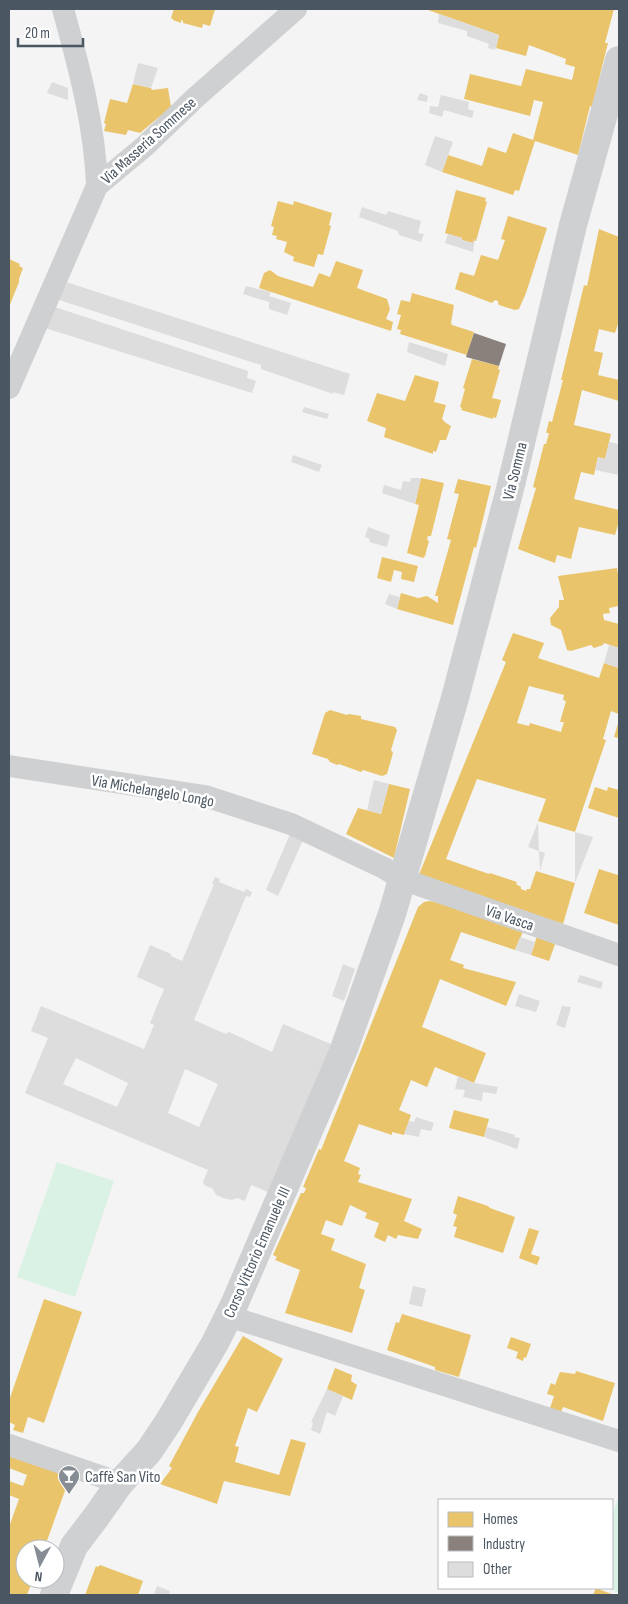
<svg xmlns="http://www.w3.org/2000/svg" width="628" height="1604" font-family="'Sofia Sans Condensed',sans-serif">
	<style>
		.green { fill: #d9f2e3 }
		.homes { fill: #e9c46a; fill-rule: evenodd }
		.industry { fill: #8a817c }
		.building { fill: #ddddde; fill-rule: evenodd }
		.lines { fill: none; stroke-linecap: round; stroke-linejoin: round }
		.minor { stroke: #ced0d2; stroke-width: 22 }
		.tertiary { stroke: #ced0d2; stroke-width: 28 }
		.labels { text-anchor: middle; stroke-width: 5; stroke-linejoin: round; paint-order: stroke }
		.street-label { font-size: 16px; fill: #4a5661; stroke: #fff }
		.poi-label { font-size: 16px; fill: #4a5661; stroke: #fff; text-anchor: start }
	</style>
	<rect width="100%" height="100%" fill="#f4f4f4"/>
	<!-- green -->
	<g class="green">
		<polygon points="57,1162 114,1181 75,1297 17,1277"/>
		<polygon points="619,1496 619,1593 609,1588 612,1588 612,1515"/>
	</g>
	<!-- homes -->
	<g class="homes">
		<polygon points="174,9 215,9 210,26 203,24 202,28 183,23 183,21 181,20 181,23 173,20 173,19 171,18"/>
		<polygon points="425,9 614,9 605,43 608,43 592,107 590,106 578,155 535,141 519,191 515,190 513,195 442,172 448,155 482,166 488,147 506,153 513,133 533,140 543,102 534,100 530,116 464,99 470,74 521,86 526,69 572,80 575,67 565,64 566,59 529,45 526,56 496,48 499,35"/>
		<polygon points="133,84 151,88 152,90 168,88 171,107 140,133 128,130 126,135 104,131 106,124 104,123 110,99 127,103"/>
		<polygon points="456,190 486,198 485,201 487,202 476,241 473,241 473,243 462,240 462,238 445,233"/>
		<polygon points="278,201 293,205 294,201 332,213 329,225 331,226 323,255 318,254 314,267 293,261 294,257 284,252 287,242 276,239 277,236 272,235 274,227 271,226"/>
		<polygon points="508,216 547,228 526,293 519,309 515,310 499,305 498,303 498,301 495,300 492,303 455,289 460,272 474,276 481,255 498,260 505,240 501,239"/>
		<polygon points="599,229 619,237 619,321 615,333 599,329 594,351 603,353 598,375 619,380 619,401 582,390 574,425 611,434 605,459 598,457 594,475 581,472 574,499 619,510 619,521 615,535 579,527 571,559 557,555 555,563 518,549 536,488 533,487 544,444 546,444 549,433 546,433 549,421 552,422 563,380 561,380 584,285 587,286"/>
		<polygon points="9,259 20,264 19,266 23,268 19,279 19,282 9,307"/>
		<polygon points="336,261 363,270 357,288 387,299 390,309 386,319 393,322 391,331 259,288 264,273 270,270 278,276 313,287 319,273 330,277"/>
		<polygon points="412,293 454,305 451,323 452,325 474,332 467,355 400,334 401,330 397,329 401,315 397,314 401,300 410,302"/>
		<polygon points="472,359 499,366 498,369 500,370 492,398 501,400 496,418 493,417 493,419 461,410 462,408 460,407 465,389 463,388"/>
		<polygon points="415,375 439,382 434,402 446,405 442,419 446,423 451,426 446,440 440,440 436,452 433,451 433,454 384,437 386,428 367,421 377,393 405,401"/>
		<polygon points="421,478 444,483 431,536 428,536 427,540 429,541 425,556 423,558 407,553 419,505 415,504"/>
		<polygon points="458,479 491,486 476,548 474,547 453,625 397,609 401,593 418,598 427,596 438,603 438,596 435,596 451,540 447,539 459,494 454,493"/>
		<polygon points="382,557 418,566 414,582 401,579 402,572 394,570 391,582 377,578"/>
		<polygon points="617,568 619,580 619,606 609,608 610,613 603,614 604,620 619,624 619,648 604,643 603,645 594,648 591,645 571,651 567,650 561,630 551,625 550,618 559,607 559,600 564,600 558,576"/>
		<path d="M513 633 544 643 538 658 599 678 604 663 619 668V714L611 711 603 739 606 740 575 832 538 821 546 799 477 779 446 859 489 874 490 873 517 882 516 884 521 887V889L526 891 527 889H530L536 871 575 883 563 924 418 877 506 662 502 660ZM529 686 564 695 563 700 566 701 560 722H564L561 732 530 723 529 726 517 723Z"/>
		<polygon points="330,710 347,715 349,714 361,716 361,719 395,727 397,730 391,750 393,753 387,774 382,776 363,770 361,772 339,764 337,765 330,762 328,759 312,754 325,713"/>
		<polygon points="619,720 619,738 614,737"/>
		<polygon points="389,784 410,789 394,858 346,834 358,808 381,814"/>
		<polygon points="595,787 607,791 608,787 619,790 619,818 588,808"/>
		<polygon points="599,869 618,875 619,872 619,925 584,913"/>
		<polygon points="429,901 448,904 525,927 515,950 461,932 450,960 464,965 463,968 516,982 506,1006 440,979 422,1027 486,1053 474,1083 435,1067 427,1087 411,1080 399,1110 411,1115 404,1135 392,1132 392,1135 359,1124 344,1161 360,1168 358,1174 361,1175 358,1182 412,1199 404,1221 422,1229 418,1239 398,1235 396,1239 388,1235 385,1242 374,1237 379,1223 365,1218 367,1213 350,1205 342,1226 326,1220 321,1234 335,1239 331,1250 366,1264 359,1288 365,1290 352,1333 285,1313 300,1270 275,1260 277,1257 273,1255 301,1193 304,1193 306,1188 303,1187 319,1149 321,1150 418,907 424,902"/>
		<polygon points="539,930 558,936 549,961 531,955"/>
		<polygon points="454,1110 489,1119 484,1137 449,1128"/>
		<polygon points="458,1196 488,1206 490,1208 515,1217 503,1253 454,1237 457,1227 453,1226 457,1215 453,1213"/>
		<polygon points="529,1228 539,1231 531,1254 540,1257 537,1265 519,1258"/>
		<polygon points="44,1299 82,1312 44,1423 28,1417 23,1433 13,1430 15,1425 9,1422 9,1398 10,1398"/>
		<polygon points="402,1314 471,1335 459,1377 435,1370 435,1367 387,1350 396,1322 399,1323"/>
		<polygon points="243,1336 283,1359 257,1412 248,1408 235,1446 239,1447 235,1462 279,1475 291,1439 306,1443 290,1496 224,1481 217,1504 160,1484 172,1468 169,1466 198,1412"/>
		<polygon points="511,1337 531,1344 526,1358 524,1357 523,1361 516,1358 518,1352 507,1348"/>
		<polygon points="335,1368 352,1375 351,1381 357,1385 352,1400 327,1389"/>
		<polygon points="576,1371 615,1383 603,1421 563,1407 561,1412 550,1408 554,1396 547,1394 551,1383 555,1385 560,1372 575,1374"/>
		<polygon points="9,1452 71,1474 44,1549 25,1549 25,1579 33,1579 27,1595 9,1595 9,1527 19,1499 9,1495 9,1481 23,1486 27,1475 9,1468"/>
		<polygon points="100,1565 143,1581 138,1595 85,1595 96,1566 98,1567"/>
		<polygon points="596,1588 614,1595 593,1595"/>
	</g>
	<!-- industry -->
	<polygon class="industry" points="474,333 506,344 499,366 466,357"/>
	<!-- building -->
	<g class="building">
		<polygon points="439,14 499,35 496,48 494,50 488,48 489,44 467,36 467,31 438,23"/>
		<polygon points="138,63 158,68 151,88 133,84"/>
		<polygon points="52,82 68,88 68,100 47,93"/>
		<polygon points="420,93 428,96 427,102 417,100"/>
		<polygon points="441,95 469,102 468,109 474,111 472,118 444,110 442,117 429,113 430,106 438,107"/>
		<polygon points="435,136 453,142 442,172 425,165"/>
		<polygon points="362,207 386,215 388,211 421,221 418,233 424,234 421,242 399,235 398,231 359,217"/>
		<polygon points="448,234 462,238 462,240 473,243 474,239 475,239 473,252 445,243"/>
		<polygon points="66,282 350,374 344,395 333,392 333,394 261,369 261,365 59,300"/>
		<polygon points="246,286 271,292 269,296 291,303 287,315 269,309 269,302 243,294"/>
		<polygon points="55,307 248,371 247,378 256,381 252,393 45,328"/>
		<polygon points="409,342 448,354 445,366 407,352"/>
		<polygon points="304,407 329,414 327,419 302,412"/>
		<polygon points="609,442 619,444 619,475 595,470 598,457 605,459"/>
		<polygon points="293,455 322,465 319,472 291,462"/>
		<polygon points="411,478 421,478 415,504 382,493 384,485 401,490 403,481 410,482"/>
		<polygon points="368,527 390,535 387,547 369,542 370,539 365,537"/>
		<polygon points="389,594 400,597 397,609 385,604"/>
		<polygon points="609,645 619,648 619,668 604,663"/>
		<polygon points="374,780 389,784 381,814 367,810"/>
		<polygon points="538,822 539,851 528,847"/>
		<polygon points="291,832 304,838 278,896 266,890"/>
		<polygon points="575,832 593,837 575,883"/>
		<polygon points="539,851 545,853 540,871"/>
		<path d="M215 877 220 879 219 882 244 892 246 889 252 892 250 897 246 896 194 1020 226 1034 229 1032 272 1052 283 1024 331 1044 268 1192 251 1185 245 1201 237 1198 232 1200 223 1198 216 1195 213 1189 204 1185 203 1182 208 1170 25 1093 48 1038 31 1031 41 1006 144 1049 154 1025 150 1023 164 989 137 977 150 945 171 954V956L182 961 214 884 212 883ZM76 1058 128 1083 117 1107 63 1084ZM185 1069 218 1084 199 1127 168 1113Z"/>
		<polygon points="520,937 535,942 531,955 515,950"/>
		<polygon points="343,964 355,969 344,1001 332,996"/>
		<polygon points="580,975 603,982 601,989 577,982"/>
		<polygon points="519,994 540,1001 536,1012 515,1006"/>
		<polygon points="562,1006 571,1007 565,1028 556,1025"/>
		<polygon points="458,1076 474,1083 498,1087 496,1094 483,1092 482,1101 463,1097 465,1090 455,1089"/>
		<polygon points="416,1117 434,1123 431,1131 421,1129 419,1137 404,1134 409,1121 414,1122"/>
		<polygon points="487,1127 515,1135 514,1137 520,1138 517,1149 484,1137"/>
		<polygon points="413,1286 426,1289 422,1307 409,1304"/>
		<polygon points="327,1389 343,1396 335,1416 327,1412 320,1434 311,1430 313,1423 311,1422"/>
		<polygon points="157,1586 170,1591 169,1595 154,1595"/>
	</g>
	<g class="lines">
		<!-- minor -->
		<g class="minor">
			<path d="M63 9C79 67 95 126 97 186"/>
			<polyline points="9,388 97,186 145,146 195,98 296,9"/>
			<polyline points="9,766 205,796 291,824 384,868 402,879 619,955"/>
			<polyline points="228,1316 619,1441"/>
			<polyline points="9,1445 120,1483"/>
		</g>
		<!-- tertiary -->
		<polyline class="tertiary" points="54,1595 74,1546 96,1517 120,1483 149,1451 169,1421 215,1343 234,1305 344,1049 392,914 455,698 510,489 573,225 619,60"/>
	</g>
	<!-- icons -->
	<defs>
		<g id="bar-pin" transform="scale(1.125)"><path d="M0 17L-7.5 6A9.5 9.5 0 1 1 7.5 6Z" fill="#868d94" stroke="#fff"/><path d="M-6-5H6L.8 .8V4.5H3.5V6h-7V4.5H-.8V.8Z" fill="#fff"/></g>
	</defs>
	<g fill-rule="evenodd">
		<use href="#bar-pin" x="69" y="1476"/>
	</g>
	<g class="labels">
		<!-- street labels -->
		<g class="street-label">
			<text transform="translate(148 140) rotate(-42)" y="6">Via Masseria Sommese</text>
			<text transform="translate(514 471) rotate(-76)" y="6">Via Somma</text>
			<text transform="translate(153 790) rotate(10)" y="6">Via Michelangelo Longo</text>
			<text transform="translate(510 917) rotate(19)" y="6">Via Vasca</text>
			<text transform="translate(256 1252) rotate(-66)" y="6">Corso Vittorio Emanuele III</text>
		</g>
		<!-- poi labels -->
		<g class="poi-label">
			<text x="85" y="1482">Caffè San Vito</text>
		</g>
	</g>
	<!-- border -->
	<rect width="628" height="1604" fill="none" stroke="#4a5661" stroke-width="20"/>
	<!-- legend -->
	<rect x="438" y="1499" width="175" height="90" fill="#ffffff" stroke="#b7bbc0"/>
	<rect x="448" y="1512" width="25" height="15" fill="#e9c46a" stroke="#b7bbc0"/>
	<text x="483" y="1524" font-size="15" fill="#4a5661">Homes</text>
	<rect x="448" y="1536" width="25" height="15" fill="#8a817c" stroke="#b7bbc0"/>
	<text x="483" y="1549" font-size="15" fill="#4a5661">Industry</text>
	<rect x="448" y="1562" width="25" height="15" fill="#ddddde" stroke="#b7bbc0"/>
	<text x="483" y="1574" font-size="15" fill="#4a5661">Other</text>
	<!-- north arrow -->
	<g transform="translate(40 1564) rotate(187)"><circle r="24" fill="#ffffff" stroke="#b7bbc0"/>
	<path d="M0-4L9 19L0 12L-9 19Z" fill="#868d94"/>
	<text y="-8" font-size="14" font-weight="bold" text-anchor="middle" fill="#4a5661">N</text>
	</g>
	<!-- scale -->
	<path d="M18 38v8h65v-8" fill="none" stroke="#4a5661" stroke-width="2.5"/>
	<text x="25" y="38" font-size="15" fill="#4a5661" stroke="#ffffff" stroke-width="4" paint-order="stroke">20 m</text>
</svg>
